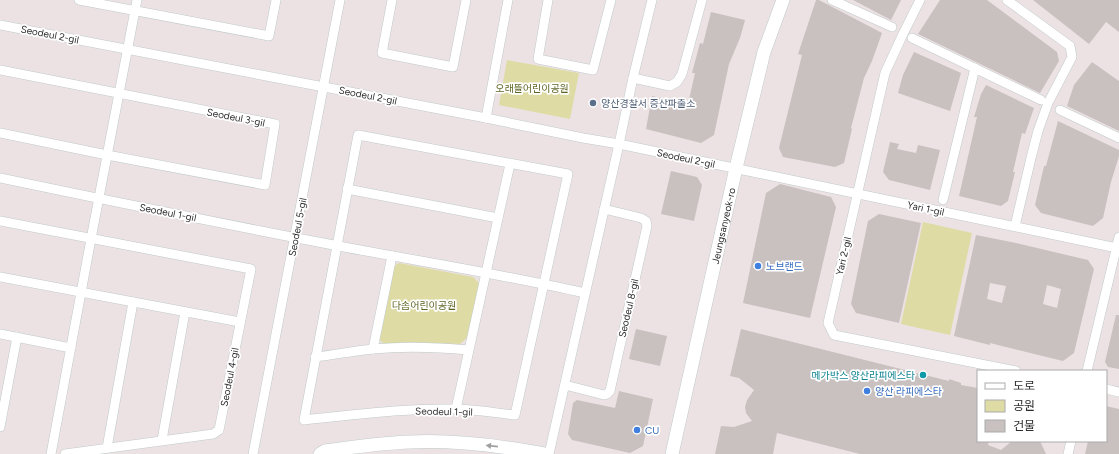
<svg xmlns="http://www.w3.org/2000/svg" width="1119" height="454" font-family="Figtree,'Noto Sans KR',sans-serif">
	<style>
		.green { fill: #dedca4 }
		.building { fill: #c9c0c0; fill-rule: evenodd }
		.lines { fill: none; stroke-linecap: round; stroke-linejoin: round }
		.street-casing { stroke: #bfc9ca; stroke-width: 10 }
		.secondary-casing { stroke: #bfc9ca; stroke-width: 14 }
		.street { stroke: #fff; stroke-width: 9 }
		.secondary { stroke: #fff; stroke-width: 13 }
		.oneway { fill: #a0a0a0 }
		.service-dot { fill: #5c6f8a; stroke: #fff; stroke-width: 1.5 }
		.shop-dot { fill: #3f7fe0; stroke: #fff; stroke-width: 1.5 }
		.culture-dot { fill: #0f9aa8; stroke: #fff; stroke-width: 1.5 }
		.labels { text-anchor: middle; stroke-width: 3.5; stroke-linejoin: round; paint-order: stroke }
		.street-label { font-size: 10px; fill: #2d2d2d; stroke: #fff }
		.park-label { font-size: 10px; fill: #5e6523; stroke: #fff }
		.service-label { font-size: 10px; fill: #4e5e75; stroke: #fff; text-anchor: start }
		.shop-label { font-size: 10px; fill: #366cbe; stroke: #fff; text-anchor: start }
		.culture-label { font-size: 10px; fill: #0d838f; stroke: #fff; text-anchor: end }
	</style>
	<rect width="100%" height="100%" fill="#ede2e3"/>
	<!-- green -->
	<g class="green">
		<polygon points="507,60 579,73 570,119 499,105"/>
		<polygon points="923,222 972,233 950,335 901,324"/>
		<polygon points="399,263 473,277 479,283 467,338 460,344 404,342 385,345 379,339 394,266"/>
	</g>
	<!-- building -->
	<g class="building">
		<polygon points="816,0 819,0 882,33 872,61 864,78 851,128 852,129 844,163 835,167 783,157 779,148 802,55 798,54"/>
		<polygon points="853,0 901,0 891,20"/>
		<polygon points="940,0 987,0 1057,52 1059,61 1040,93 918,34"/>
		<polygon points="1033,0 1119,0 1119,32 1106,22 1089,44"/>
		<polygon points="711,12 745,20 740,38 729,64 714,135 701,143 646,129 652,96 688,104 695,73 692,73 700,43 703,44"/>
		<polygon points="914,52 961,73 950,111 898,93 903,75"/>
		<polygon points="1092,62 1119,81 1119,131 1067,106 1074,85"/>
		<polygon points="986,85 1034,108 1025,134 1022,133 1013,172 1015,172 1008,201 1001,206 959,196 977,117 974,117 981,94"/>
		<polygon points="1058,121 1119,150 1119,156 1111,182 1103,218 1093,226 1041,213 1035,205 1044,166 1046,166"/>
		<polygon points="890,142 899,144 897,149 916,153 918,145 940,150 930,190 889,180 883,172"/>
		<polygon points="671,171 697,177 702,185 694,221 661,214"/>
		<polygon points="780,184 831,197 836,207 810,318 743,303 766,193"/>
		<polygon points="879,214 921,223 899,323 856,313 851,304 868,221"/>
		<path d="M976 235 1016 243 1088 260 1094 269 1074 353 1063 361 990 343V345L954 336ZM990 283 1006 286 1002 303 987 299ZM1047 285 1061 289 1057 308 1043 304Z"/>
		<polygon points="1116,315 1119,315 1119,369 1108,367 1105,362"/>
		<polygon points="636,329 667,336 660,366 629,359"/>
		<polygon points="741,329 949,381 949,379 961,383 961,385 978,388 978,441 989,441 988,445 1001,450 1012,441 1040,441 1046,454 860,454 777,433 773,454 715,454 721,426 734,427 752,421 746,413 745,407 747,400 754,390 739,378 730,376"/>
		<polygon points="619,391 653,399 643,446 630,453 572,440 568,434 573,403 577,400 615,408"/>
		<polygon points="1106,406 1119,409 1119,454 1085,454 1088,441 1106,441"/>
	</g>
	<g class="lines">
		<!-- street casing -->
		<g class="street-casing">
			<g id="street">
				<polyline points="79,0 269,36 276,0"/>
				<polyline points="392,0 382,53 453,67 466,0"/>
				<polyline points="548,0 538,59 593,70 611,0"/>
				<polyline points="832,0 892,27"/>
				<polyline points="920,0 903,34 885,73 828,323 834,335 1016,371"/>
				<polyline points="1007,0 1070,46 1072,57 1048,103 1038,131 1031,158 1015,226"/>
				<polyline points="0,25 486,118 583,138 619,144 1117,248"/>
				<polyline points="912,38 1041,100"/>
				<polyline points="0,70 275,124 265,185 107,155 0,133"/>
				<polyline points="633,78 652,0"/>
				<polyline points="1060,110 1119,138"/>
				<polyline points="486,118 508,0"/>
				<path d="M358 135 568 174 515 415C495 413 474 409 454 409 404 408 354 415 304 420Z"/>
				<path d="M0 178C114 202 229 225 344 247 424 262 505 275 585 293"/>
				<polyline points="347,189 498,218"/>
				<polyline points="943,200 975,68"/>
				<polyline points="0,221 251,269 219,430 213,434 65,454"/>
				<polyline points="0,277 240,322"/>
				<polyline points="0,334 71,348"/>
				<polyline points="373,349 392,256"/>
				<path d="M315 357C334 355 353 351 373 349 404 346 436 347 468 350"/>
				<polyline points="1087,371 1119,237"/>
				<polyline points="565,385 604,395 607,394 610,391 647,226 646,221 641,218 604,209"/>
				<polyline points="1106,389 1119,392"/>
				<polyline points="456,409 510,164"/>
				<polyline points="0,427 17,337"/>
				<polyline points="162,440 185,312"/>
				<polyline points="107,448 133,302"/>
				<polyline points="51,454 91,239 137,0"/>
				<polyline points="253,454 340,0"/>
				<polyline points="549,454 619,144 633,78 670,86 677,82 682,74 702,0"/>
				<polyline points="1068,454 1071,441"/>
			</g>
		</g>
		<!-- secondary casing -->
		<g class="secondary-casing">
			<g id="secondary">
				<path d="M320 454 325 451C353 447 382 443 410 442 453 440 502 446 544 454"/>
				<path id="s1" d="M672 454 736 168 764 52 783 0"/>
			</g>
		</g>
		<!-- street -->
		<use href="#street" class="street"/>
		<!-- secondary -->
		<use href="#secondary" class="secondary"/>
	</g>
	<!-- one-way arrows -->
	<defs><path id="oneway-solid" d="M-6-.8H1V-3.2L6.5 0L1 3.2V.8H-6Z"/></defs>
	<use class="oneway" href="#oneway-solid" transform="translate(492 446) rotate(-174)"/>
	<!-- markers -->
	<circle class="service-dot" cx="593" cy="103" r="4"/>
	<g class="shop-dot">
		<circle cx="758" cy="266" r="4"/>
		<circle cx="867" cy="391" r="4"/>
		<circle cx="637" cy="430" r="4"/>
	</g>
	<circle class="culture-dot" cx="923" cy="375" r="4"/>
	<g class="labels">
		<!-- street labels -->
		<g class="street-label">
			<text transform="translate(50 34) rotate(11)" y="4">Seodeul 2-gil</text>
			<text transform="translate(368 95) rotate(11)" y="4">Seodeul 2-gil</text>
			<text transform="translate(236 117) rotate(11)" y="4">Seodeul 3-gil</text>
			<text transform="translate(686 158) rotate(12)" y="4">Seodeul 2-gil</text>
			<text transform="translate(926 208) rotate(12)" y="4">Yari 1-gil</text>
			<text transform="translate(168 212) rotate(11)" y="4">Seodeul 1-gil</text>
			<text dy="4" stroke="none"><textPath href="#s1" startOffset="234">Jeungsanyeok-ro</textPath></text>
			<text transform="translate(297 227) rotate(-79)" y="4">Seodeul 5-gil</text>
			<text transform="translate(843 256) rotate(-77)" y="4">Yari 2-gil</text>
			<text transform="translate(628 308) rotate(-77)" y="4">Seodeul 8-gil</text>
			<text transform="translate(229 377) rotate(-79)" y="4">Seodeul 4-gil</text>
			<text transform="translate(444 411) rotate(1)" y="4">Seodeul 1-gil</text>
		</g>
		<!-- park labels -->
		<g class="park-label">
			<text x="532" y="92">오래뜰어린이공원</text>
			<text x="424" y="309">다솜어린이공원</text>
		</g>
		<!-- service labels -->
		<g class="service-label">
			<text x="601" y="107">양산경찰서 증산파출소</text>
		</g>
		<!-- shop labels -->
		<g class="shop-label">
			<text x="766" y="270">노브랜드</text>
			<text x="875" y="395">양산 라피에스타</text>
			<text x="645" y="434">CU</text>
		</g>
		<!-- culture labels -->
		<g class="culture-label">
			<text x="915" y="379">메가박스 양산라피에스타</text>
		</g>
	</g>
	<!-- legend -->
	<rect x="977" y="370" width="130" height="72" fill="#ffffff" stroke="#ababab"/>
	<rect x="985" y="383" width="20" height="6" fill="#ffffff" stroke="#ababab"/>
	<text x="1013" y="390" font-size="12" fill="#2d2d2d">도로</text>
	<rect x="985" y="400" width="20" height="12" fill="#dedca4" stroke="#ababab"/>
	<text x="1013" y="410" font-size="12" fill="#2d2d2d">공원</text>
	<rect x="985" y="420" width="20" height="12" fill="#c9c0c0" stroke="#ababab"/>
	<text x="1013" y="430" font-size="12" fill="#2d2d2d">건물</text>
</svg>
